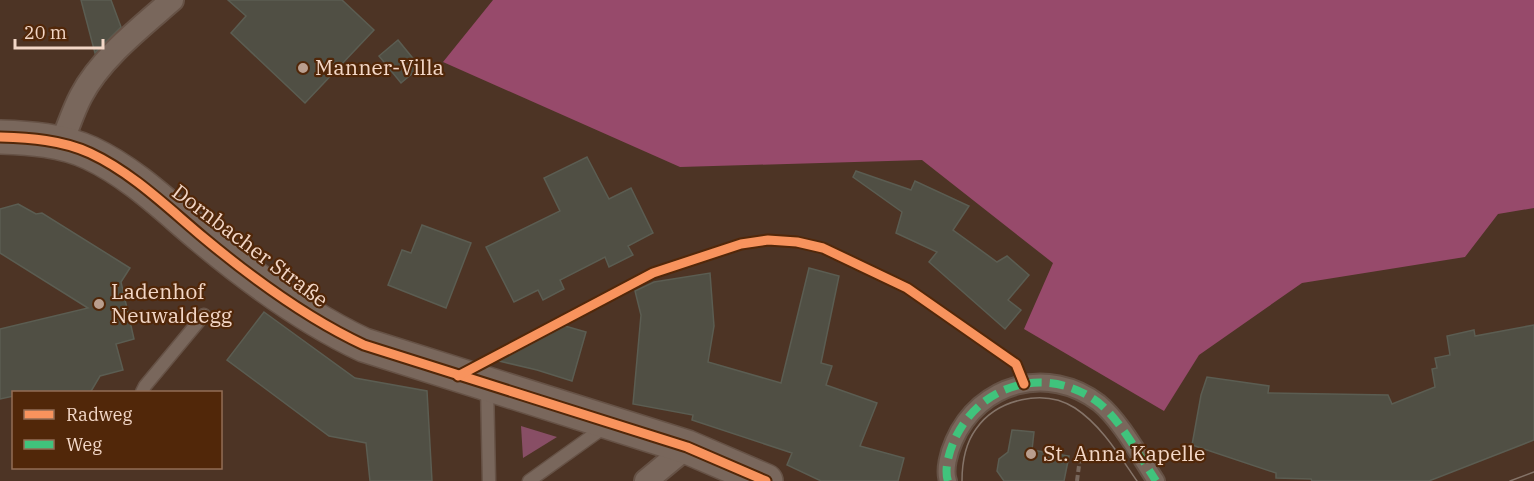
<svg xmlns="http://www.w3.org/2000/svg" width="1534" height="481" font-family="'IBM Plex Serif',serif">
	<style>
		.green { fill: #884e65 }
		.forest { fill: #974a6b }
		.building { fill: #504f44; stroke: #5b5d52; stroke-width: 1.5 }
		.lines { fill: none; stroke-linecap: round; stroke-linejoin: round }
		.service-casing { stroke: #665246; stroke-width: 15 }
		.pedestrian-casing { stroke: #665246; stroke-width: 20 }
		.minor-casing { stroke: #665246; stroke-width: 26 }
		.secondary-casing { stroke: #665246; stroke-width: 36 }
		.path { stroke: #78675c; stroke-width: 4; stroke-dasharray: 6 3; stroke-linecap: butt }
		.service { stroke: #79675c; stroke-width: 12 }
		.pedestrian { stroke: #79675c; stroke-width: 16 }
		.minor { stroke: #79675c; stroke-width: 22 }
		.secondary { stroke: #79675c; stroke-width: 33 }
		.tram { stroke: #857469; stroke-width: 1.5 }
		.quiet { stroke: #40c37c; stroke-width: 8; stroke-dasharray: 15 8; stroke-linecap: butt }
		.cycleway-casing { stroke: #512709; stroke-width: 13 }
		.cycleway { stroke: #f8935d; stroke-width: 9 }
		.poi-dot { fill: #b99e8e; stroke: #512709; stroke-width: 2 }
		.labels { text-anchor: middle; stroke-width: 4.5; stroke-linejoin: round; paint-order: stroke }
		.poi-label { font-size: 21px; fill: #f3d7c7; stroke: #512709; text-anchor: start }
		.street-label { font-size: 21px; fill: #f3d7c7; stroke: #512709 }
	</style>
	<rect width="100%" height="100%" fill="#4d3425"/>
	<!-- green -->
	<polygon class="green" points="521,426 557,437 523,458"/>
	<!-- forest -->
	<polygon class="forest" points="493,0 1534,0 1534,208 1498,214 1465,257 1302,283 1199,355 1164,411 1024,329 1053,263 922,160 680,167 443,62"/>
	<!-- building -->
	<g class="building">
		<polygon points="81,0 111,0 121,27 95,53"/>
		<polygon points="228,0 342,0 374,30 305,103 231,33 246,16"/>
		<polygon points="398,40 420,67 401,83 379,56"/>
		<polygon points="587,157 609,199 631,188 653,233 628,246 633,255 609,267 605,257 560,280 564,289 543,300 538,290 514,302 486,247 560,211 544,178"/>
		<polygon points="856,171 911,190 915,181 969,206 953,230 997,262 1007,256 1029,275 1008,300 1021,310 1005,329 929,262 937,252 896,233 902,212 853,177"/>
		<polygon points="18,204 36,214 42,213 130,268 121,282 134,339 116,344 123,370 100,376 90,393 14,393 14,396 0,399 0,329 88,308 0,253 0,209"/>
		<polygon points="422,225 471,243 446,308 388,285 402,250 411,253"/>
		<polygon points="809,268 839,276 821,363 832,366 826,385 877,403 860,446 904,458 898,481 821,481 787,465 792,453 692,420 693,415 633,404 641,315 635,291 654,282 710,273 714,326 708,362 781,383"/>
		<polygon points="264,312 355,378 427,391 432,481 370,481 366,443 329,436 227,360"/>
		<polygon points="1534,325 1534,440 1429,481 1312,481 1311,479 1276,478 1276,473 1192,445 1201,395 1207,377 1269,386 1268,393 1388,395 1392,404 1435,387 1432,369 1437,368 1435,358 1450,355 1447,336 1474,330 1475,336"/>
		<polygon points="565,326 586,332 572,381 537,370 499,361"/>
		<polygon points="1012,430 1034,432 1032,450 1069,456 1064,481 1004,481 997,471 999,459 1008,452"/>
	</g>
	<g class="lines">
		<!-- service casing -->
		<g class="service-casing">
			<g id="service">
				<polyline points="487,386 489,481"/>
				<polyline points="142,392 145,386 204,315"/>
				<polyline points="529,481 606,426"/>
			</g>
		</g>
		<!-- pedestrian casing -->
		<g class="pedestrian-casing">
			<path id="pedestrian" d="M948 481C944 470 949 452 954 441 979 383 1048 364 1099 403 1121 421 1140 457 1156 481"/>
		</g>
		<!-- minor casing -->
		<g class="minor-casing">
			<g id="minor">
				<path d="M61 144C68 128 73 111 81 96 100 59 141 27 172 0"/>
				<polyline points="646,481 687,447"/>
			</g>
		</g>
		<!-- secondary casing -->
		<g class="secondary-casing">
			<path id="secondary" d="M0 137C30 138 62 140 90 153 133 173 168 208 204 238 252 278 306 318 364 345L687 447 766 481"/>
		</g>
		<!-- path -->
		<polyline class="path" points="1077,481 1080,458"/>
		<!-- service -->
		<use href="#service" class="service"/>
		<!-- pedestrian -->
		<use href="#pedestrian" class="pedestrian"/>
		<!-- minor -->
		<use href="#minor" class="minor"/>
		<!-- secondary -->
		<use href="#secondary" class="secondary"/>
		<!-- tram -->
		<g class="tram">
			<path d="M962 481C962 463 965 444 976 429 997 399 1044 388 1075 408 1102 426 1119 455 1137 481"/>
			<polyline points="1510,481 1534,472"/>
		</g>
		<!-- quiet -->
		<path class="quiet" d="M948 481C944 470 949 452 954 441 979 383 1048 364 1099 403 1121 421 1140 457 1156 481"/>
		<!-- cycleway casing -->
		<g class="cycleway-casing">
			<g id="cycleway">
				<path d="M0 137C30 138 62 140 90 153 133 173 168 208 204 238 252 278 306 318 364 345L687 447 766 481"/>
				<polyline points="458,376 653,273 741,244 768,240 797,242 823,248 907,288 1016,364 1024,384"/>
			</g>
		</g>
		<!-- cycleway -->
		<use href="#cycleway" class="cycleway"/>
	</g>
	<!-- markers -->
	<g class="poi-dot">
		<circle cx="303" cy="68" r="6"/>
		<circle cx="99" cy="304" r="6"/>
		<circle cx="1031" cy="454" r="6"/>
	</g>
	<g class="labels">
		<!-- poi labels -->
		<g class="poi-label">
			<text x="315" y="75">Manner-Villa</text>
			<text x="111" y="299">Ladenhof<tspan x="111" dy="24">Neuwaldegg</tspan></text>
			<text x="1043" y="461">St. Anna Kapelle</text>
		</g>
		<!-- street labels -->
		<g class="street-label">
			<text transform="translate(250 246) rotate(37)" y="7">Dornbacher Straße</text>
		</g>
	</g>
	<!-- legend -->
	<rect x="12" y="391" width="210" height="78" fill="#512709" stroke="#926d55" stroke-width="1.5"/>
	<rect x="24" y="410" width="30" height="9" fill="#f8935d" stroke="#926d55" stroke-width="1.5"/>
	<text x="66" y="421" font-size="18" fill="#f3d7c7">Radweg</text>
	<rect x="24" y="440" width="30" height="9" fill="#40c37c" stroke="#926d55" stroke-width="1.5"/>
	<text x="66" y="451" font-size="18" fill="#f3d7c7">Weg</text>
	<!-- scale -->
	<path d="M15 39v9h88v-9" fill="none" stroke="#f3d7c7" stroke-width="3"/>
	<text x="24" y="39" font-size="18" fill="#f3d7c7" stroke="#512709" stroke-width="4.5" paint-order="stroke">20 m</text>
</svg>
